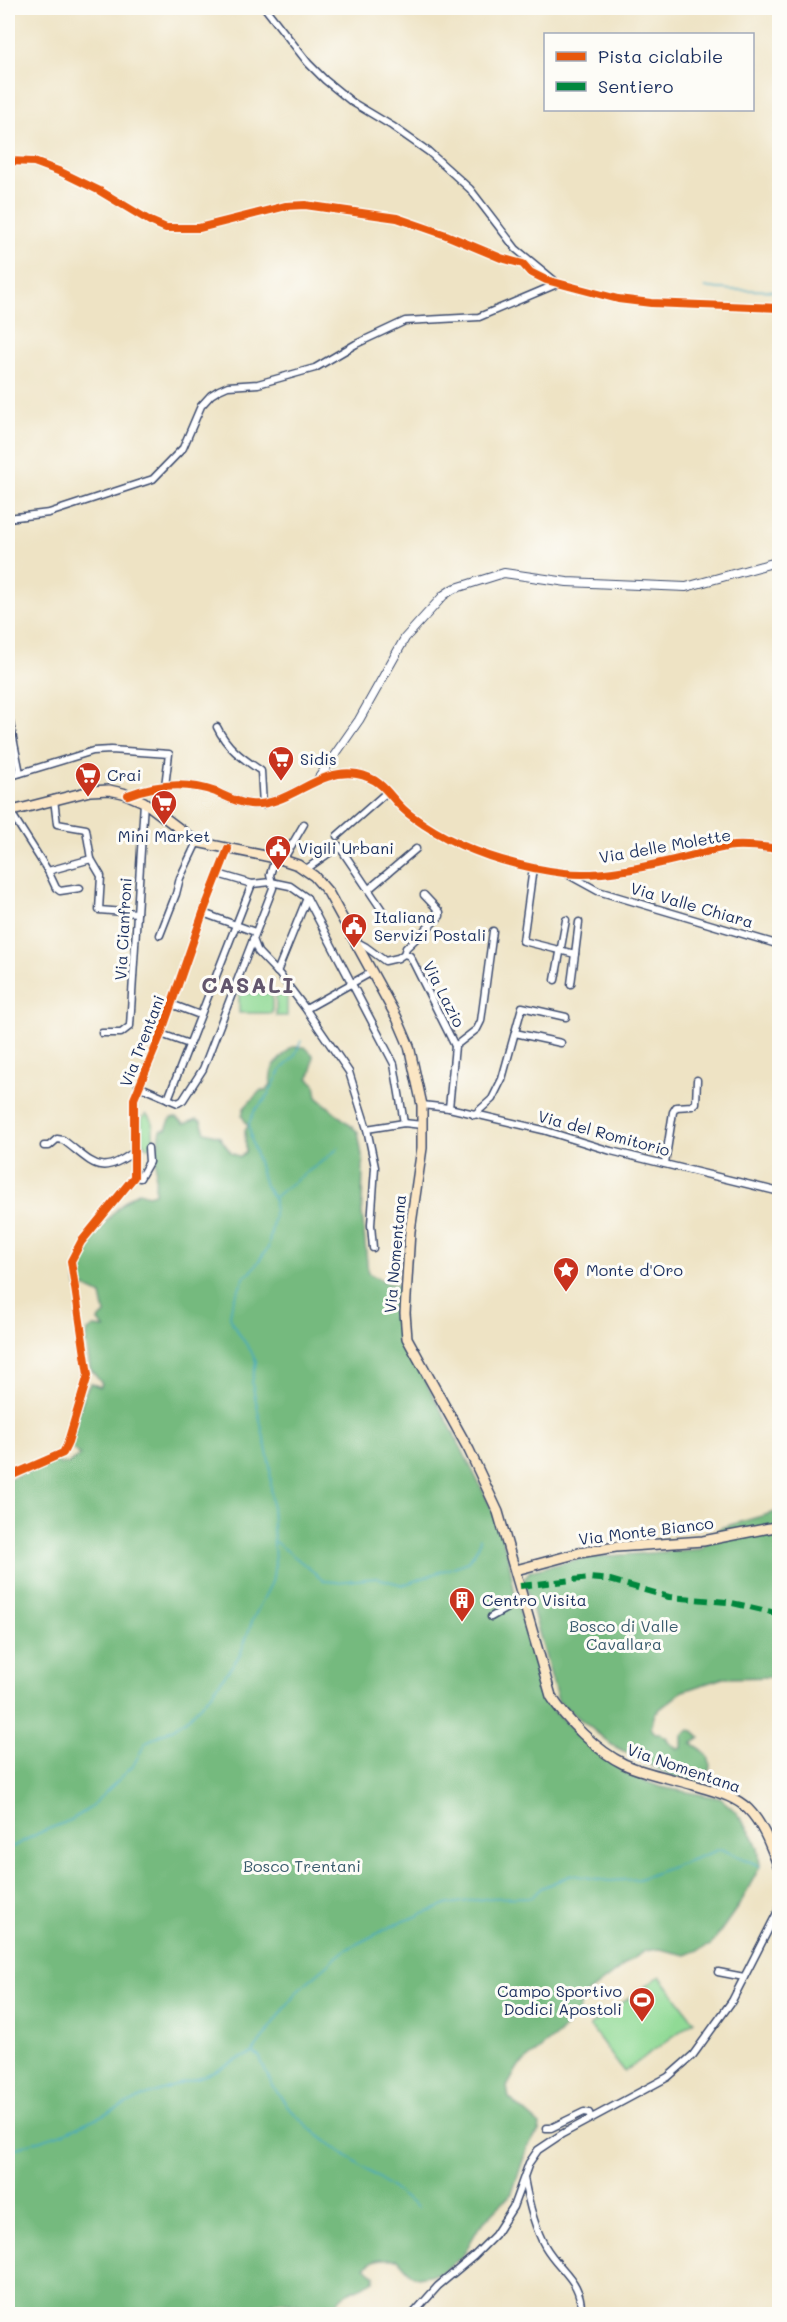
<svg xmlns="http://www.w3.org/2000/svg" width="787" height="2322" font-family="Mali,sans-serif">
	<style>
		.green { fill: #90da95; stroke: #56847a; stroke-width: 1.5 }
		.forest { fill: #74ba7e; stroke: #48746e; stroke-width: 1.5 }
		.lines { fill: none; stroke-linecap: round; stroke-linejoin: round }
		.stream { stroke: #43a9c3; stroke-width: 1.5 }
		.minor-casing { stroke: #3b4a6d; stroke-width: 9 }
		.tertiary-casing { stroke: #3b4a6d; stroke-width: 10 }
		.secondary-casing { stroke: #3b4a6d; stroke-width: 12 }
		.minor { stroke: #fff; stroke-width: 6 }
		.tertiary { stroke: #fff; stroke-width: 8 }
		.secondary { stroke: #fbe6c4; stroke-width: 9 }
		.quiet { stroke: #00873e; stroke-width: 6; stroke-dasharray: 12 6; stroke-linecap: butt }
		.cycleway-casing { stroke: #fdfcf7; stroke-width: 11 }
		.cycleway { stroke: #e8590c; stroke-width: 8 }
		.labels { text-anchor: middle; stroke-width: 6; stroke-linejoin: round; paint-order: stroke }
		.poi-label { font-size: 16px; fill: #1b2f5e; stroke: #fdfcf7; text-anchor: start }
		.street-label { font-size: 16px; fill: #1b2f5e; stroke: #fdfcf7 }
		.park-label { font-size: 16px; fill: #385a6c; stroke: #fdfcf7 }
		.district-label { font-size: 22px; font-weight: bold; letter-spacing: 1.5px; fill: #62566d; stroke: #fdfcf7 }
	</style>
	<rect width="100%" height="100%" fill="#fdfcf7"/>
	<filter id="ink" filterUnits="userSpaceOnUse"><feTurbulence type="fractalNoise" baseFrequency=".0167" numOctaves="2"/><feDisplacementMap in="SourceGraphic" scale="12" xChannelSelector="R" yChannelSelector="G"/><feConvolveMatrix kernelMatrix="1 2 1 2 8 2 1 2 1" color-interpolation-filters="sRGB"/></filter>
	<filter id="wash" filterUnits="userSpaceOnUse"><feTurbulence type="fractalNoise" baseFrequency=".008" numOctaves="4" result="noise"/><feDisplacementMap in="SourceGraphic" scale="24" xChannelSelector="R" yChannelSelector="G"/><feGaussianBlur stdDeviation="1.35" result="paint"/><feColorMatrix in="noise" values="0 0 0 0 0 0 0 0 0 0 0 0 0 0 0 0 0 1.4 0 .05"/><feComposite in="paint" operator="in"/></filter>
	<g filter="url(#wash)">
		<rect width="100%" height="100%" fill="#eee3c4"/>
		<!-- green -->
		<g class="green">
			<rect x="239" y="993" width="33" height="20"/>
			<rect x="276" y="995" width="11" height="21"/>
			<polygon points="146,1114 152,1120 154,1143 148,1148 142,1142 141,1119"/>
			<polygon points="660,1976 694,2021 624,2072 590,2026"/>
		</g>
		<!-- forest -->
		<g class="forest">
			<path d="M292 1047H305L313 1055 312 1071 308 1078 315 1084 317 1097 358 1132 363 1162 362 1212 368 1273 387 1283 403 1286 400 1331 402 1340 450 1426 496 1517 509 1561 516 1600 547 1704 581 1738 626 1773 660 1787 720 1798 735 1811 753 1836 758 1848 760 1866 741 1902 711 1945 686 1955 659 1949 645 1951 631 1960 583 1997 578 2014 558 2035 518 2067 507 2087 509 2098 540 2125 539 2132 528 2145 512 2193 479 2227 462 2257 440 2273 418 2277 411 2274 398 2259C387 2259 373 2257 365 2267L375 2275 374 2280C365 2286 354 2289 344 2295 338 2299 337 2307 327 2309 306 2313 277 2288 261 2314H8V1479L58 1461 60 1465 63 1463 68 1464 80 1455 70 1447C77 1429 79 1397 91 1383L100 1387 102 1384 90 1368 86 1341 88 1331 94 1327 105 1328 98 1321 105 1314 101 1295 85 1287H77C71 1261 117 1201 139 1192L148 1195 155 1193 156 1155 161 1130 166 1129 171 1118H177L185 1124 197 1119 201 1121 205 1132 219 1136 231 1153 240 1157 246 1151 245 1131 248 1126 242 1116 244 1108 261 1090 266 1091 271 1085C268 1066 279 1060 292 1047Z"/>
			<path d="M779 1511V1677L723 1678 683 1691 655 1713 651 1728 655 1733H659L667 1738 668 1742 678 1749 682 1748V1735L689 1730 694 1731 700 1738 692 1744C708 1751 713 1760 708 1777L699 1781 675 1778 612 1745 558 1701 524 1579 530 1571 583 1558 701 1549 720 1528Z"/>
		</g>
		<g class="lines">
			<!-- stream -->
			<g class="stream">
				<path d="M705 287C730 292 754 289 780 291"/>
				<path d="M275 1197C295 1178 320 1166 339 1147"/>
				<polyline points="276,1542 325,1581 335,1582 377,1578 403,1585 468,1562 479,1545 480,1538"/>
				<polyline points="8,1849 41,1832 71,1820 87,1810 133,1766 146,1742 174,1728 189,1717 211,1694 240,1655 253,1619 272,1582 275,1564 270,1466 252,1383 256,1362 251,1351 233,1325 230,1316 232,1304 245,1276 251,1272 268,1248 274,1216 274,1198 265,1186 251,1138 249,1123 255,1110 265,1100 282,1069 294,1057 301,1041"/>
				<polyline points="252,2053 299,1989 345,1950 394,1925 449,1904 491,1898 532,1897 541,1888 572,1875 609,1881 639,1879 721,1849 760,1866"/>
				<path d="M8 2151 65 2132 145 2096 206 2075 252 2053 260 2057C277 2113 332 2146 377 2177 391 2187 404 2198 418 2208"/>
			</g>
		</g>
	</g>
	<g filter="url(#ink)">
		<g class="lines">
			<!-- minor casing -->
			<g class="minor-casing">
				<g id="minor">
					<polyline points="265,8 308,63 325,80 352,102 392,126 429,152 470,189 516,249 555,281"/>
					<polyline points="8,161 34,162 61,172 100,191 150,221 166,228 199,228 286,206 305,205 397,218 446,235 501,258 523,264 530,272 546,280 618,299 651,303 780,308"/>
					<polyline points="8,518 49,513 153,479 183,448 201,406 211,395 219,390 228,386 258,384 315,368 356,344 405,321 479,317 557,284"/>
					<polyline points="8,713 20,773"/>
					<path d="M217 727C227 748 242 758 261 771L263 805"/>
					<polyline points="8,777 93,751 111,750 169,754 165,786"/>
					<polyline points="54,799 57,824 86,829 91,859"/>
					<polyline points="10,811 48,871 56,888 60,891 80,888"/>
					<polyline points="337,836 387,792"/>
					<polyline points="283,860 304,824"/>
					<polyline points="533,868 523,941 575,954 579,922"/>
					<polyline points="305,870 339,846 386,916"/>
					<polyline points="48,871 91,859 101,876 99,910 137,913"/>
					<polyline points="218,874 252,884 271,882 290,886 307,898 394,1064 404,1123"/>
					<polyline points="567,874 598,891 780,945"/>
					<polyline points="369,889 416,849"/>
					<polyline points="203,913 255,932"/>
					<polyline points="160,935 176,894 180,878 197,842"/>
					<polyline points="253,939 258,952 280,975 305,1008 349,1072 367,1129 375,1167 371,1225 373,1248"/>
					<polyline points="355,941 366,947 385,961 398,958 404,954 406,948 440,916 440,912 424,895"/>
					<polyline points="404,954 410,956 455,1046 449,1108"/>
					<polyline points="277,972 307,898"/>
					<polyline points="555,980 566,920"/>
					<polyline points="571,984 575,954"/>
					<polyline points="171,1004 200,1015"/>
					<polyline points="306,1009 372,972"/>
					<polyline points="102,1033 121,1033 130,1026 144,802"/>
					<polyline points="515,1033 561,1043"/>
					<polyline points="161,1034 189,1044"/>
					<polyline points="455,1046 477,1029 481,1021 493,931"/>
					<polyline points="138,1086 178,1103 183,1100 203,1069 273,888 270,875 275,858"/>
					<polyline points="168,1099 252,884"/>
					<polyline points="422,1105 449,1108 543,1130 611,1151 780,1192"/>
					<polyline points="474,1115 492,1099 502,1079 522,1007 566,1017"/>
					<polyline points="367,1129 404,1123 422,1125"/>
					<path d="M44 1146H49L57 1139 63 1140C94 1163 99 1178 135 1151"/>
					<polyline points="665,1163 673,1112 676,1107 692,1106 696,1103 697,1080"/>
					<polyline points="134,1177 140,1178 149,1162 148,1148"/>
					<polyline points="8,1477 63,1453 67,1445 88,1375 71,1261 81,1242 134,1177 134,1099 161,1034 203,913 228,849"/>
					<polyline points="491,1617 523,1599"/>
					<polyline points="718,1972 744,1977"/>
					<polyline points="546,2128 551,2128 584,2112 589,2113 591,2118"/>
					<path d="M524 2178C528 2200 534 2227 545 2246 560 2272 583 2280 581 2314"/>
					<polyline points="413,2314 438,2286 474,2256 495,2235 513,2207 529,2163 538,2150 562,2134 668,2077 693,2055 732,2001 780,1907"/>
				</g>
			</g>
			<!-- tertiary casing -->
			<g class="tertiary-casing">
				<g id="tertiary">
					<polyline points="318,779 359,720 405,638 444,595 453,589 504,573 567,582 686,587 780,561"/>
					<path d="M128 795C157 784 186 781 216 792 227 797 238 803 250 804 289 808 317 767 357 774 388 780 389 801 413 817 458 850 510 866 564 873 602 878 653 865 690 856 705 853 719 847 734 846 750 845 764 847 780 849"/>
				</g>
			</g>
			<!-- secondary casing -->
			<g class="secondary-casing">
				<g id="secondary">
					<path d="M8 812 90 791 109 790 123 793 144 802 197 842 280 859 298 865 314 876 328 892 397 1018 409 1046 422 1105V1148L410 1231 405 1313 407 1338 469 1450 498 1512 551 1696C566 1720 597 1751 624 1764 645 1774 671 1778 694 1785 712 1791 734 1795 748 1809 764 1825 772 1850 780 1870"/>
					<polyline points="516,1570 579,1553 616,1547 703,1541 780,1526"/>
				</g>
			</g>
			<!-- minor -->
			<use href="#minor" class="minor"/>
			<!-- tertiary -->
			<use href="#tertiary" class="tertiary"/>
			<!-- secondary -->
			<use href="#secondary" class="secondary"/>
			<!-- quiet -->
			<polyline class="quiet" points="520,1586 590,1578 610,1580 669,1597 728,1602 780,1614"/>
			<!-- cycleway casing -->
			<g class="cycleway-casing">
				<g id="cycleway">
					<polyline points="8,161 34,162 61,172 100,191 150,221 166,228 199,228 286,206 305,205 397,218 446,235 501,258 523,264 530,272 546,280 618,299 651,303 780,308"/>
					<path d="M128 795C157 784 186 781 216 792 227 797 238 803 250 804 289 808 317 767 357 774 388 780 389 801 413 817 458 850 510 866 564 873 602 878 653 865 690 856 705 853 719 847 734 846 750 845 764 847 780 849"/>
					<polyline points="8,1477 63,1453 67,1445 88,1375 71,1261 81,1242 134,1177 134,1099 161,1034 203,913 228,849"/>
				</g>
			</g>
			<!-- cycleway -->
			<use href="#cycleway" class="cycleway"/>
		</g>
	</g>
	<!-- icons -->
	<defs>
		<g id="supermarket-pin" transform="scale(1.35)"><path d="M0 17L-7.5 6A9.5 9.5 0 1 1 7.5 6Z" fill="#c8321e" stroke="#fdfcf7"/><path d="M-6-5.5h2.5l.6 2H6L4.5 2H-2.5L-4.4-4H-6ZM-1.5 3.2a1.3 1.3 0 1 0 .1 0ZM3 3.2a1.3 1.3 0 1 0 .1 0Z" fill="#fff"/></g>
		<g id="civic-pin" transform="scale(1.35)"><path d="M0 17L-7.5 6A9.5 9.5 0 1 1 7.5 6Z" fill="#c8321e" stroke="#fdfcf7"/><path d="M-.6-6.5H3V-4.5H.6V-3L4-1V1h2V6H-6V1h2V-1L-.6-3ZM-1.2 2.5V6h2.4V2.5Z" fill="#fff"/></g>
		<g id="sight-pin" transform="scale(1.35)"><path d="M0 17L-7.5 6A9.5 9.5 0 1 1 7.5 6Z" fill="#c8321e" stroke="#fdfcf7"/><path d="M0-6L1.8-2.2L6-1.7L2.9 1.2L3.7 5.4L0 3.3L-3.7 5.4L-2.9 1.2L-6-1.7L-1.8-2.2Z" fill="#fff"/></g>
		<g id="building-pin" transform="scale(1.35)"><path d="M0 17L-7.5 6A9.5 9.5 0 1 1 7.5 6Z" fill="#c8321e" stroke="#fdfcf7"/><path d="M-4-6H4V6H1V3H-1V6H-4ZM-2.5-4.3h1.7v1.8h-1.7ZM.8-4.3h1.7v1.8H.8ZM-2.5-1h1.7V.8h-1.7ZM.8-1h1.7V.8H.8Z" fill="#fff"/></g>
		<g id="stadium-pin" transform="scale(1.35)"><path d="M0 17L-7.5 6A9.5 9.5 0 1 1 7.5 6Z" fill="#c8321e" stroke="#fdfcf7"/><path d="M0-5a6.5 5 0 1 0 0 10a6.5 5 0 1 0 0-10ZM-3.5-1.8h7v3.6h-7Z" fill="#fff"/></g>
	</defs>
	<g fill-rule="evenodd">
		<use href="#supermarket-pin" x="281" y="759"/>
		<use href="#supermarket-pin" x="88" y="775"/>
		<use href="#supermarket-pin" x="164" y="803"/>
		<use href="#civic-pin" x="278" y="848"/>
		<use href="#civic-pin" x="354" y="926"/>
		<use href="#sight-pin" x="566" y="1270"/>
		<use href="#building-pin" x="462" y="1600"/>
		<use href="#stadium-pin" x="642" y="2000"/>
	</g>
	<g class="labels">
		<!-- poi labels -->
		<g class="poi-label">
			<text x="300" y="765">Sidis</text>
			<text x="107" y="781">Crai</text>
			<text x="164" y="842" text-anchor="middle">Mini Market</text>
			<text x="298" y="854">Vigili Urbani</text>
			<text x="374" y="923">Italiana<tspan x="374" dy="18">Servizi Postali</tspan></text>
			<text x="586" y="1276">Monte d'Oro</text>
			<text x="482" y="1606">Centro Visita</text>
			<text x="622" y="1997" text-anchor="end">Campo Sportivo<tspan x="622" dy="18">Dodici Apostoli</tspan></text>
		</g>
		<!-- street labels -->
		<g class="street-label">
			<text transform="translate(665 846) rotate(-10)" y="6">Via delle Molette</text>
			<text transform="translate(692 905) rotate(16)" y="6">Via Valle Chiara</text>
			<text transform="translate(123 929) rotate(-87)" y="6">Via Cianfroni</text>
			<text transform="translate(444 994) rotate(63)" y="6">Via Lazio</text>
			<text transform="translate(142 1041) rotate(-69)" y="6">Via Trentani</text>
			<text transform="translate(604 1133) rotate(15)" y="6">Via del Romitorio</text>
			<text transform="translate(395 1254) rotate(-85)" y="6">Via Nomentana</text>
			<text transform="translate(646 1531) rotate(-7)" y="6">Via Monte Bianco</text>
			<text transform="translate(684 1768) rotate(19)" y="6">Via Nomentana</text>
		</g>
		<!-- park labels -->
		<g class="park-label">
			<text x="624" y="1632">Bosco di Valle<tspan x="624" dy="18">Cavallara</tspan></text>
			<text x="302" y="1872">Bosco Trentani</text>
		</g>
		<!-- district labels -->
		<g class="district-label">
			<text x="248" y="993">CASALI</text>
		</g>
	</g>
	<!-- margin -->
	<rect width="787" height="2322" fill="none" stroke="#fdfcf7" stroke-width="30"/>
	<!-- legend -->
	<rect x="544" y="33" width="210" height="78" fill="#fdfcf7" stroke="#a3aaba" stroke-width="1.5"/>
	<rect x="556" y="52" width="30" height="9" fill="#e8590c" stroke="#a3aaba" stroke-width="1.5"/>
	<text x="598" y="63" font-size="18" fill="#1b2f5e">Pista ciclabile</text>
	<rect x="556" y="82" width="30" height="9" fill="#00873e" stroke="#a3aaba" stroke-width="1.5"/>
	<text x="598" y="93" font-size="18" fill="#1b2f5e">Sentiero</text>
</svg>
